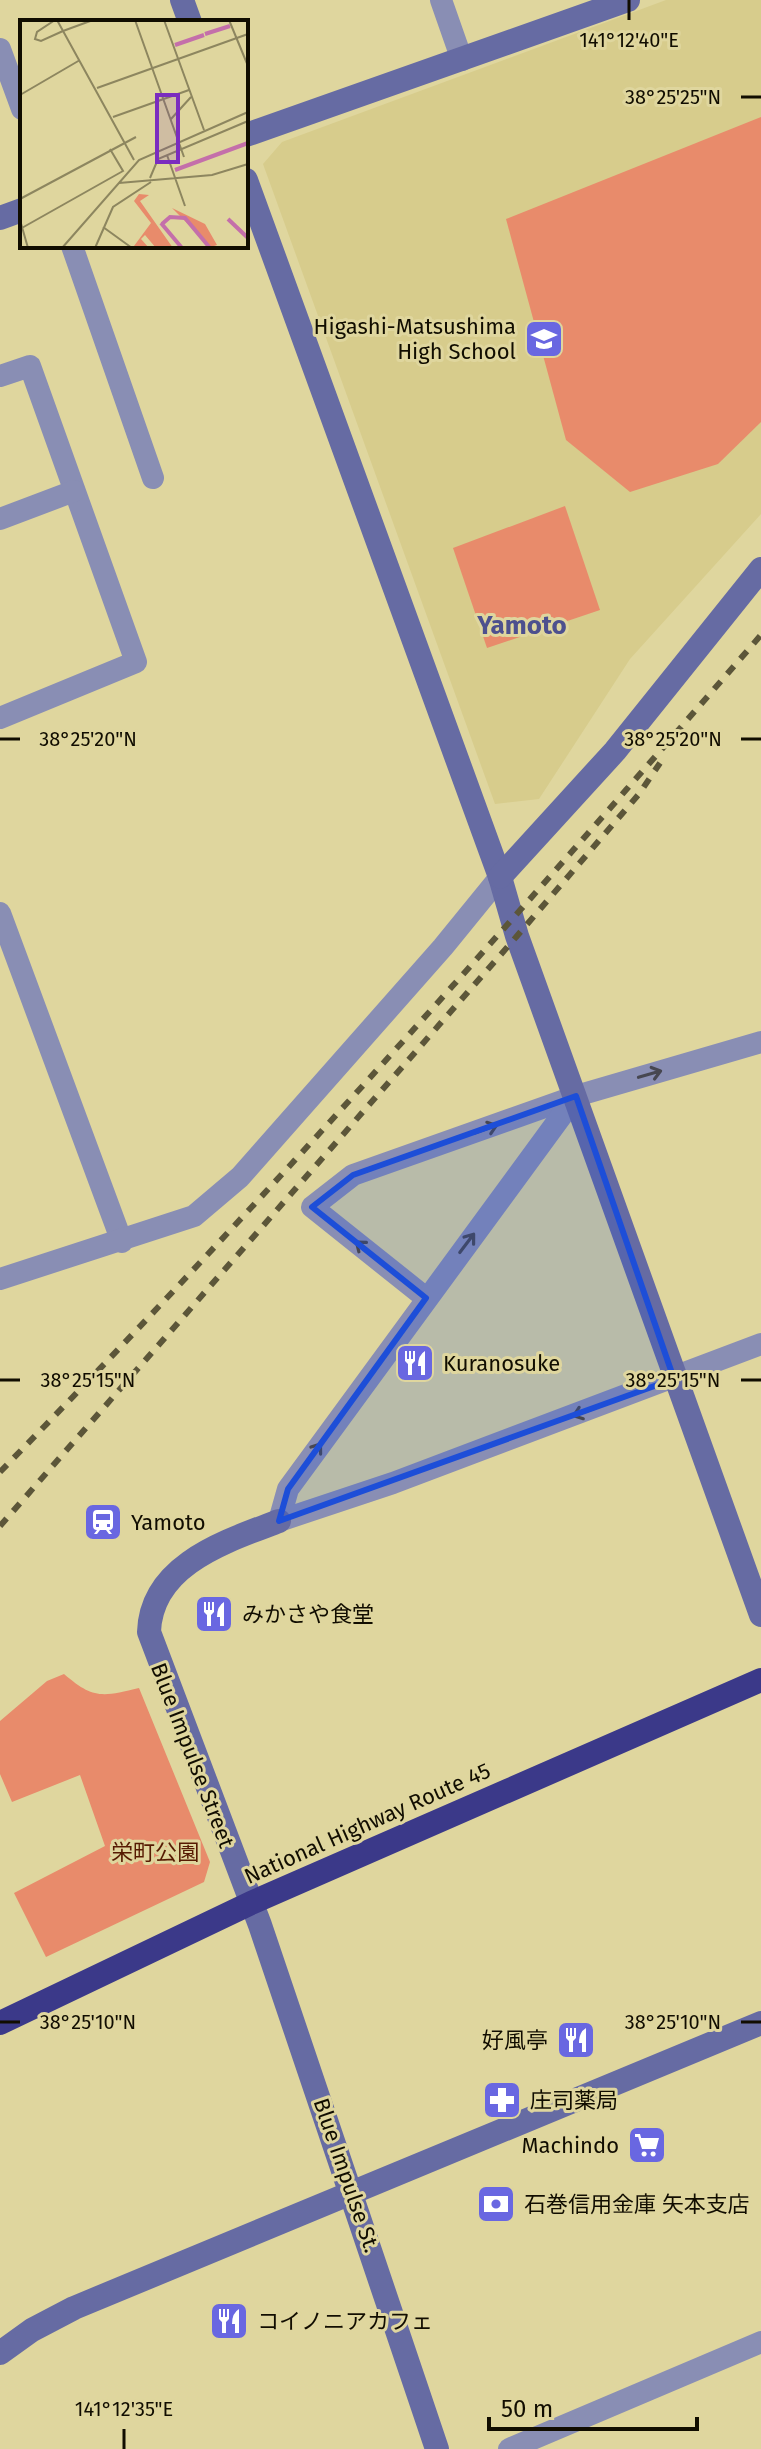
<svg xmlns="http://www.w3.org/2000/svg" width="761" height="2449" font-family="'Fira Sans','Noto Sans JP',sans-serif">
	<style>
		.built { fill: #d7cc8c }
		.park { fill: #e88b6b }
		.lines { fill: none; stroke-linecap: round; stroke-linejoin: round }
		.street { stroke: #898eb4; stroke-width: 22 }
		.secondary { stroke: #666ba3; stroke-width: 24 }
		.highway { stroke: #3b3989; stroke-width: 24 }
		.rail { stroke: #5c5639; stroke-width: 6; stroke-dasharray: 10 10; stroke-linecap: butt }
		.oneway { stroke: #474751 }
		.marked { fill: #1d4ed8; fill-opacity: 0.2; stroke: #1d4ed8; stroke-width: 6; stroke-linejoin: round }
		.ticks { fill: none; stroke: #110d00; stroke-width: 3 }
		.labels { text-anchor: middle; stroke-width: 6; stroke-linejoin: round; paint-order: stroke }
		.poi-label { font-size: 22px; fill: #110d00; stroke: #dfd69e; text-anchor: start }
		.street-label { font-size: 22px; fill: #110d00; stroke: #dfd69e }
		.park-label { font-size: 22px; fill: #561a02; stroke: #dfd69e }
		.quarter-label { font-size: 26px; font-weight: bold; fill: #4d508e; stroke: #dfd69e }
		.inset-river { fill: none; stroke: #c46faa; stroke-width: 4 }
		.inset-road { fill: none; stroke: #8d865f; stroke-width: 2 }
		.view { fill: #7b2cbf; fill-opacity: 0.15; stroke: #7b2cbf; stroke-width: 4 }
		.inset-edge { fill: none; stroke: #110d00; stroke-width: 4 }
		.ticks-label { font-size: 20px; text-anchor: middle; fill: #110d00; stroke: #dfd69e; stroke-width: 6; stroke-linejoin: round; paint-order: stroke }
	</style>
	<rect width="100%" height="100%" fill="#dfd69e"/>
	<!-- built -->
	<polygon class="built" points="666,0 761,0 761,514 630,659 539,799 495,804 263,164 282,142"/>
	<!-- park -->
	<g class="park">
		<polygon points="761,117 761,422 718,464 630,492 566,440 506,219"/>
		<polygon points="565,506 600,610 487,648 453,548"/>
		<path d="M64 1674C93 1699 102 1697 139 1688L210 1862 204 1882 46 1957 14 1893 105 1846 80 1775 12 1802 0 1774V1721L47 1681Z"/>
	</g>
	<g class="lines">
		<!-- street -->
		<g class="street">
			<polyline points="441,0 462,60"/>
			<polyline points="0,49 22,109"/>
			<polyline points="72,246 153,478"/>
			<polyline points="0,376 30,366 136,662 0,718"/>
			<polyline points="0,519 74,491"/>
			<polyline points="0,913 122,1242"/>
			<polyline points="0,1279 194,1216 240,1177 443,947 500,877"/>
			<polyline points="426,1298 312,1207 353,1175 576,1096"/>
			<polyline points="279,1521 288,1489 576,1096 761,1042"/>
			<polyline points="279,1521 393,1483 761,1344"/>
			<polyline points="509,2449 761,2342"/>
		</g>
		<!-- secondary -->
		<g class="secondary">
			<polyline points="182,0 190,22"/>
			<polyline points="246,135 628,0"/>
			<polyline points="246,180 500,877 517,936 761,1615"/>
			<polyline points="0,218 22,210"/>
			<polyline points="500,877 615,751 761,569"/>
			<path d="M279 1521C227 1541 151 1564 149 1632L260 1925 437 2449"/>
			<polyline points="0,2353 32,2330 74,2308 761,2023"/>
		</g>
		<!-- highway -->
		<polyline class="highway" points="0,2023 251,1903 761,1680"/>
		<!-- rail -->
		<g class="rail">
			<path d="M0 1472C263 1203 514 920 761 635"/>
			<polyline points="0,1526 517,936 639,794 660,763"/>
		</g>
	</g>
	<!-- one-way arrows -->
	<defs><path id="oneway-shaft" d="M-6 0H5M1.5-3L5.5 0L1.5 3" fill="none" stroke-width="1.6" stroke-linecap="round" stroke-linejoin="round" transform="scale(2)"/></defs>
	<g class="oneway">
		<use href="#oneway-shaft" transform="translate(650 1074) rotate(-16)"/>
		<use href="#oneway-shaft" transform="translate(486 1129) rotate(-19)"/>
		<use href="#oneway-shaft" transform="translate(467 1243) rotate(-53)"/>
		<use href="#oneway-shaft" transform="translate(365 1249) rotate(-141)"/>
		<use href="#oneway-shaft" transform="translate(584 1412) rotate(160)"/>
		<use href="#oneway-shaft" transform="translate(314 1453) rotate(-54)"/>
	</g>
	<!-- marked area -->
	<path class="marked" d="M576 1096 674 1379 279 1521 288 1489 426 1298 312 1207 353 1175Z"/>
	<!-- ticks -->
	<path class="ticks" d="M629 0V20M741 97H761M0 739H20M741 739H761M0 1380H20M741 1380H761M0 2022H20M741 2022H761M124 2429V2449"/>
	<!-- icons -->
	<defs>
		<g id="school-square" transform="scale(2)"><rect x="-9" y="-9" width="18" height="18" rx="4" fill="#6967e1" stroke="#dfd69e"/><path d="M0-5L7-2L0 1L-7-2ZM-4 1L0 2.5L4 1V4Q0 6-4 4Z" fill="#fff"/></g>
		<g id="restaurant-square" transform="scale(2)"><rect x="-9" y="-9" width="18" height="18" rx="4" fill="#6967e1" stroke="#dfd69e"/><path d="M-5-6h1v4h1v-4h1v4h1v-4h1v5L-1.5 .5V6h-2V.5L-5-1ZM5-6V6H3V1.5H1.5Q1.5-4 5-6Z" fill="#fff"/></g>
		<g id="station-square" transform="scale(2)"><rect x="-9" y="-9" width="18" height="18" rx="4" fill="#6967e1" stroke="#dfd69e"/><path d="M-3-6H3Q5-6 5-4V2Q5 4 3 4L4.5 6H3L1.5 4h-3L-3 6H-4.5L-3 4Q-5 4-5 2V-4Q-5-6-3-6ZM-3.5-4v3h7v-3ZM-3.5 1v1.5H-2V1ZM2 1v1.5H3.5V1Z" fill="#fff"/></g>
		<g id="pharmacy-square" transform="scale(2)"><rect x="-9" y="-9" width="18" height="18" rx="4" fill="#6967e1" stroke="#dfd69e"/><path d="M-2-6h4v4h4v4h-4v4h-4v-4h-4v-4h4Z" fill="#fff"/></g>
		<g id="supermarket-square" transform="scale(2)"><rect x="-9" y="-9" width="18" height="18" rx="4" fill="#6967e1" stroke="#dfd69e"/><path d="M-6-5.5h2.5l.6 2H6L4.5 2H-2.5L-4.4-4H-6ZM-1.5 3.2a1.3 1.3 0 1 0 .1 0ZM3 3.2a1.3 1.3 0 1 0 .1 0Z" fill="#fff"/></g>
		<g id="bank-square" transform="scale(2)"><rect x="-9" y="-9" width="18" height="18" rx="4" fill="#6967e1" stroke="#dfd69e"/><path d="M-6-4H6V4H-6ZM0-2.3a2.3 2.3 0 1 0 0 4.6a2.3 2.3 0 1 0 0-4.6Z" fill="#fff"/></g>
	</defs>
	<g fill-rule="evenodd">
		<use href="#school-square" x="544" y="339"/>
		<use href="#restaurant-square" x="415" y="1363"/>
		<use href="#station-square" x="103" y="1522"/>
		<use href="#restaurant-square" x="214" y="1614"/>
		<use href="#restaurant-square" x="576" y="2040"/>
		<use href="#pharmacy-square" x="502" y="2100"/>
		<use href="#supermarket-square" x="647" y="2145"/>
		<use href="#bank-square" x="496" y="2204"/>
		<use href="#restaurant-square" x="229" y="2321"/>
	</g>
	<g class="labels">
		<!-- poi labels -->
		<g class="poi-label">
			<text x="516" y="334" text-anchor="end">Higashi-Matsushima<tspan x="516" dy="25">High School</tspan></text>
			<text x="443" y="1371">Kuranosuke</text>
			<text x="131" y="1530">Yamoto</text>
			<text x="242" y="1622">みかさや食堂</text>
			<text x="548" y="2048" text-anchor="end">好風亭</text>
			<text x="530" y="2108">庄司薬局</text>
			<text x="619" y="2153" text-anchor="end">Machindo</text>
			<text x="524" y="2212">石巻信用金庫 矢本支店</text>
			<text x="257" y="2329">コイノニアカフェ</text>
		</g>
		<!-- street labels -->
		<g class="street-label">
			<text transform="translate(193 1755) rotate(69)" y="8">Blue Impulse Street</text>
			<text transform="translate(367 1823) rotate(-24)" y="8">National Highway Route 45</text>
			<text transform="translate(347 2175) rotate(71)" y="8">Blue Impulse St.</text>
		</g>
		<!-- park labels -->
		<g class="park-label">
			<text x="155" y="1860">栄町公園</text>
		</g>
		<!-- quarter labels -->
		<g class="quarter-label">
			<text x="522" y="634">Yamoto</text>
		</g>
	</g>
	<!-- overview -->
	<g transform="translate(20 20)">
		<rect width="228" height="228" fill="#dfd69e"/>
		<path d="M119 174 129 175 120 181 153 228H136L125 215 121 219 129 228 114 226 131 203 114 181ZM152 188 185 204 197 225 191 227Z" fill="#e88b6b"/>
		<path class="inset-river" d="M185 14 210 6M155 25 184 15M155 150 228 123M208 199 228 218M141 203 162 228M142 204 150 197 165 198 190 228"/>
		<path class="inset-road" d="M35 0 17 12 15 19 21 21 43 11M37 0 114 140M115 0 164 137M144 0 184 110M209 0 228 46M43 11 73 0M77 68 228 14M0 75 60 40M93 97 169 70M151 99 171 77M147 135 165 186M130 158 138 139 228 101M99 163 192 155 228 144M0 179 116 117M0 200 8 228M83 207 112 228M0 209 103 151 90 129M42 228 119 140 228 92M75 228 93 187 131 162"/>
		<path class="view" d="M137 75H158V142H137Z"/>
		<rect width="228" height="228" class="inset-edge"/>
	</g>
	<g class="ticks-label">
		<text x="629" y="47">141°12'40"E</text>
		<text x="673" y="104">38°25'25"N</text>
		<text x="88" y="746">38°25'20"N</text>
		<text x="673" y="746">38°25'20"N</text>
		<text x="88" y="1387">38°25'15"N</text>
		<text x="673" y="1387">38°25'15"N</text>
		<text x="88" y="2029">38°25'10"N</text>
		<text x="673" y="2029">38°25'10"N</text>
		<text x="124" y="2416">141°12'35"E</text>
	</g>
	<!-- scale -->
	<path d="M489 2417v12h208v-12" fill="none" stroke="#110d00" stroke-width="4"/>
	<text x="501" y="2417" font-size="24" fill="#110d00" stroke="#dfd69e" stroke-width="6" paint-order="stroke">50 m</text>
</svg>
